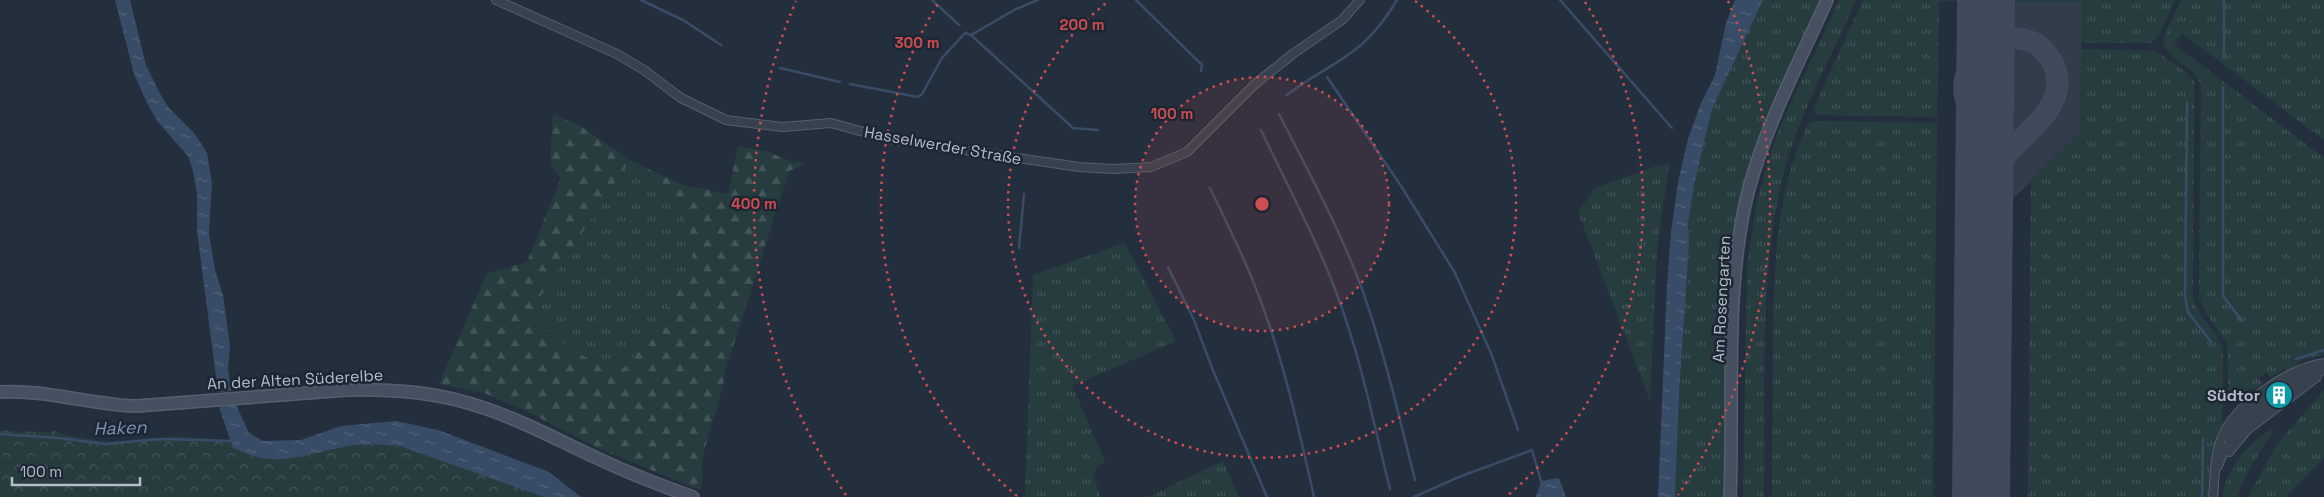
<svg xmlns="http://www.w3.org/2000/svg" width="2324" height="497" font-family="'Space Grotesk',sans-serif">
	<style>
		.airport { fill: #323c4b }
		.grass { fill: url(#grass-tufts) }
		.forest { fill: url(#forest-firs) }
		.park { fill: url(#park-crowns) }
		.water { fill: url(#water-ripples) }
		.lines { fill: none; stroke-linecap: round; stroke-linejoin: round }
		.stream { stroke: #394c67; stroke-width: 2.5 }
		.taxiway { stroke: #3f4a5a; stroke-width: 22 }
		.runway { stroke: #3f4a5a; stroke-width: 58 }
		.minor-casing { stroke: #565f6c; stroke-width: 10 }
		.secondary-casing { stroke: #565f6c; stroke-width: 14 }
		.minor { stroke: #38414e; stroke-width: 8 }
		.secondary { stroke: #465061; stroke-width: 11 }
		.ring { fill: none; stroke: #ce4d50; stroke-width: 2.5; stroke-dasharray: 2.5 5 }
		.labels { text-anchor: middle; stroke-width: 5; stroke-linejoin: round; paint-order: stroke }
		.street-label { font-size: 16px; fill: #b4bcc9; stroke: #1d2633 }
		.poi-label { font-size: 16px; font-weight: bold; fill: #b4bcc9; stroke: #1d2633; text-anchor: end }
		.water-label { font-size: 18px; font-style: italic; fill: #7c92b1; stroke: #1d2633 }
		.centre { fill: #ce4d50; stroke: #1d2633; stroke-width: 2.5 }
		.ring-label { font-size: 15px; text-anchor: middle; font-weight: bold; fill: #ce4d50; stroke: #1d2633; stroke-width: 5; stroke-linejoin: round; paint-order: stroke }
	</style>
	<defs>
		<pattern id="grass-tufts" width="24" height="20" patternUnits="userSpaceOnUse" patternTransform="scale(1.25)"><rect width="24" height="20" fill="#263c3f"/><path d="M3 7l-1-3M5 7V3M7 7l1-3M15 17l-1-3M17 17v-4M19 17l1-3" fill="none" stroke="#435659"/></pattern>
		<pattern id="forest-firs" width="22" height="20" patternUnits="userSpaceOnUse" patternTransform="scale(1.25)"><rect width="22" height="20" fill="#263c3f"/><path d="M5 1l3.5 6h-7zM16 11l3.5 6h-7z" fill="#435659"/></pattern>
		<pattern id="park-crowns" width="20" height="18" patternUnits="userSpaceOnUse" patternTransform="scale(1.25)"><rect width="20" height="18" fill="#263c3f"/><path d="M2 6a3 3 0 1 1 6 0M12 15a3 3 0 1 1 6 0" fill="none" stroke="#435659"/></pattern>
		<pattern id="water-ripples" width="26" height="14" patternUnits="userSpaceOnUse" patternTransform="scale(1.25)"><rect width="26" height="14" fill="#394c67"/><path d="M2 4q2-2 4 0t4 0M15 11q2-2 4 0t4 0" fill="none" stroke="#53647b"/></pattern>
	</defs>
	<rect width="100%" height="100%" fill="#242f3e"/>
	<!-- airport -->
	<polygon class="airport" points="2013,2 2082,2 2080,133 2011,201"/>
	<!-- grass -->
	<g class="grass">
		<polygon points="1763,0 1820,0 1769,110 1742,194 1724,497 1675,497 1679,393 1689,246 1688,224 1694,185 1712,109"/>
		<path d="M1839 0H1856C1832 57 1800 111 1784 172 1758 273 1766 392 1764 497H1743L1747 270C1752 221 1762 171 1781 125 1799 83 1821 42 1839 0Z"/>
		<polygon points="1863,0 2175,0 2159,35 2151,43 2081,43 2082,2 1939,1 1937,117 1816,115 1813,110"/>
		<path d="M2181 0H2324V140L2182 33 2174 44 2324 158V354L2303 360 2287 372 2285 368 2271 378 2266 372 2258 378 2263 384 2254 390 2251 388 2229 404 2227 344 2206 313 2199 297 2201 85C2196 66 2162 58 2164 40 2166 27 2176 12 2181 0Z"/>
		<path d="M2081 49 2156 51 2187 73 2194 82 2193 297C2197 319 2221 332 2223 354L2222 426 2211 459 2208 497H2028L2031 181 2080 133Z"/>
		<path d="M1815 121 1937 123 1933 497H1772C1772 447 1773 398 1773 348 1774 273 1774 194 1808 124Z"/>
		<path d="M630 160 659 174 667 195 689 225 693 258 677 294 654 330 624 368C582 362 563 346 535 317L540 297Z"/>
		<polygon points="1669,164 1657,249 1650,401 1578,212 1595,188 1656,166"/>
		<polygon points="1125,243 1176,341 1072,386 1105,461 1093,472 1100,497 1025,497 1033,275"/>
		<polygon points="2324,390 2324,458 2286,497 2248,497 2275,447"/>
		<path d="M2271 428 2274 431 2251 466 2236 497H2222C2228 465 2247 447 2271 428Z"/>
		<polygon points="1223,461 1239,497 1148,497"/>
	</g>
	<!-- forest -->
	<path class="forest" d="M553 114 582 127 630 160 540 297 535 317C560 344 586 364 624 368L654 330 677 294 693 258 689 225 667 195 659 174 683 185 728 194 738 146 769 152 793 163 797 161 805 164 789 171 725 372C722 402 707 430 703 459 701 471 704 479 700 490L600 449 526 411 484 393 439 384 487 273 527 262 561 178 550 165Z"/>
	<!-- park -->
	<path class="park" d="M0 430C17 433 33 430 50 433L53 430 60 434 107 442 178 436 223 440 242 443 263 451 382 436 566 497H0Z"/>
	<!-- water -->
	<g class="water">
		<polygon points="115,0 130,0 146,65 159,92 169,108 195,134 207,153 212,183 209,233 215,270 223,295 230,346 228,369 231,391 218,392 197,231 197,193 193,171 188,156 158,122 147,103 134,74"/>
		<polygon points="1735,0 1763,0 1712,109 1694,185 1688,224 1689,246 1679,393 1675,497 1658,497 1667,286 1671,232 1678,182 1688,139 1701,103 1715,75 1726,23"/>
		<path d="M236 405 249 433 263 441 301 440 341 426 396 421 438 430 549 472 581 497H544L400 446C379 444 358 443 338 448 296 457 275 468 233 448L219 407Z"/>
		<polygon points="1559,478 1566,497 1536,497 1541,481"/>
	</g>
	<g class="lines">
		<!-- stream -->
		<g class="stream">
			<polyline points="641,0 683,20 721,45"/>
			<polyline points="932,0 959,25"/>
			<polyline points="1136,0 1202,65 1201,71"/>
			<polyline points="1560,0 1672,128"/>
			<polyline points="971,35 1073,128 1098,130"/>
			<polyline points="2224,57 2224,0"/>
			<polyline points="780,68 840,82"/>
			<polyline points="1327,77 1401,186 1454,271 1491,353 1518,430"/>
			<polyline points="850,84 918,97 922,94 942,58 965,33 971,35 1016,9 1038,0"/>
			<polyline points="2223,87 2223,296 2242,321"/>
			<path d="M1287 95C1306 80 1326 70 1345 57 1368 42 1383 23 1397 0"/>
			<polyline points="2187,103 2185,296 2188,312 2211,342"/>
			<path d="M1279 114C1308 171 1340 229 1362 289 1384 351 1399 416 1415 480"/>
			<path d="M1261 130C1287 185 1317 240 1338 297 1361 359 1374 425 1390 489"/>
			<path d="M1210 188C1225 219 1240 249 1253 281 1281 350 1298 424 1314 497"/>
			<polyline points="1019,248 1024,194"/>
			<polyline points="1168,267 1194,320 1212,368 1267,497"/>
			<polyline points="2296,359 2324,350"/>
			<polyline points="0,434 59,438 105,444 161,439 233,441"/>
			<polyline points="1414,497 1459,477 1532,450 1541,481"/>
			<polyline points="2202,497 2203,439"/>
		</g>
		<!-- taxiway -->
		<path class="taxiway" d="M1986 194C1988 182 1992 173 1999 163 2020 135 2077 103 2051 60 2045 51 2039 43 2029 41 2015 37 2004 36 1992 43 1972 54 1957 82 1968 104 1973 114 1979 121 1982 132 1986 150 1985 170 1986 188"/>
		<!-- runway -->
		<polyline class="runway" points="1981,497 1986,2"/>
		<!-- minor casing -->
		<g class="minor-casing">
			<g id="minor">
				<polyline points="496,0 617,54 644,70 681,98 726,120 783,127 831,123 889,139 1079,167 1113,169 1151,167 1187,152 1255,84 1294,53 1342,20 1360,0"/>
				<path d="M2226 437C2243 410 2285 380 2315 369"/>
				<polyline points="2229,452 2247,430 2317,377"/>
				<path d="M2218 466C2231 423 2287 391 2324 369"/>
				<path d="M2213 497C2215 477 2214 456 2222 437 2235 404 2290 368 2324 363"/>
			</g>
		</g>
		<!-- secondary casing -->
		<g class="secondary-casing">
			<g id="secondary">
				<path d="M0 392C46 389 91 405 137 406L347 390C385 389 421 391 457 400 509 413 553 438 601 460 631 474 662 486 693 497"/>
				<path d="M1730 497C1734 398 1724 288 1748 192 1766 124 1799 63 1827 0"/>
			</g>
		</g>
		<!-- minor -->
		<use href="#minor" class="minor"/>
		<!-- secondary -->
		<use href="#secondary" class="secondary"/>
	</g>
	<!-- distance rings -->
	<circle cx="1262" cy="204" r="127" fill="#ce4d50" fill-opacity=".12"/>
	<g class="ring">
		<circle cx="1262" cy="204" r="127"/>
		<path d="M1415 1A254 254 0 1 1 1109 1"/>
		<path d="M1017 496A381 381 0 0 1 939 2M1585 2A381 381 0 0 1 1507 496"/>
		<path d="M846 495A508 508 0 0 1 796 1M1728 1A508 508 0 0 1 1678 495"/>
	</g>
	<!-- icons -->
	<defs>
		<g id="building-disc" transform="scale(1.4375)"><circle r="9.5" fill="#0f9aa8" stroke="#1d2633"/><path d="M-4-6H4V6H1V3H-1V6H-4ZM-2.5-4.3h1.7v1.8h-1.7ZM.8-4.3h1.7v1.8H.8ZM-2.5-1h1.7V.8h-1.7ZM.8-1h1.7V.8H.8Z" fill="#fff"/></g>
	</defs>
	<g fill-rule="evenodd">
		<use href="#building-disc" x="2279" y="395"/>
	</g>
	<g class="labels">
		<!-- street labels -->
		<g class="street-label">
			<text transform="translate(943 145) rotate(10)" y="6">Hasselwerder Straße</text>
			<text transform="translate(1721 299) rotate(-87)" y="6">Am Rosengarten</text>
			<text transform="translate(295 379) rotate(-3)" y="6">An der Alten Süderelbe</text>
		</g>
		<!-- poi labels -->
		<g class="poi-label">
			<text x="2260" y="401">Südtor</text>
		</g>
		<!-- water labels -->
		<g class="water-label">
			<text transform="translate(120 428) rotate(-2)" y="6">Haken</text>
		</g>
	</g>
	<circle cx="1262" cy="204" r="8" class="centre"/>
	<g class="ring-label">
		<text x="1082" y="30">200 m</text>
		<text x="917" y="48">300 m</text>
		<text x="1172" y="119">100 m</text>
		<text x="754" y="209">400 m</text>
	</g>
	<!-- scale -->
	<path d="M12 477v8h128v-8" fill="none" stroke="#b4bcc9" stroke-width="2.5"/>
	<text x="20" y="477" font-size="15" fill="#b4bcc9" stroke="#1d2633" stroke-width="4" paint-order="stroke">100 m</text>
</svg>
